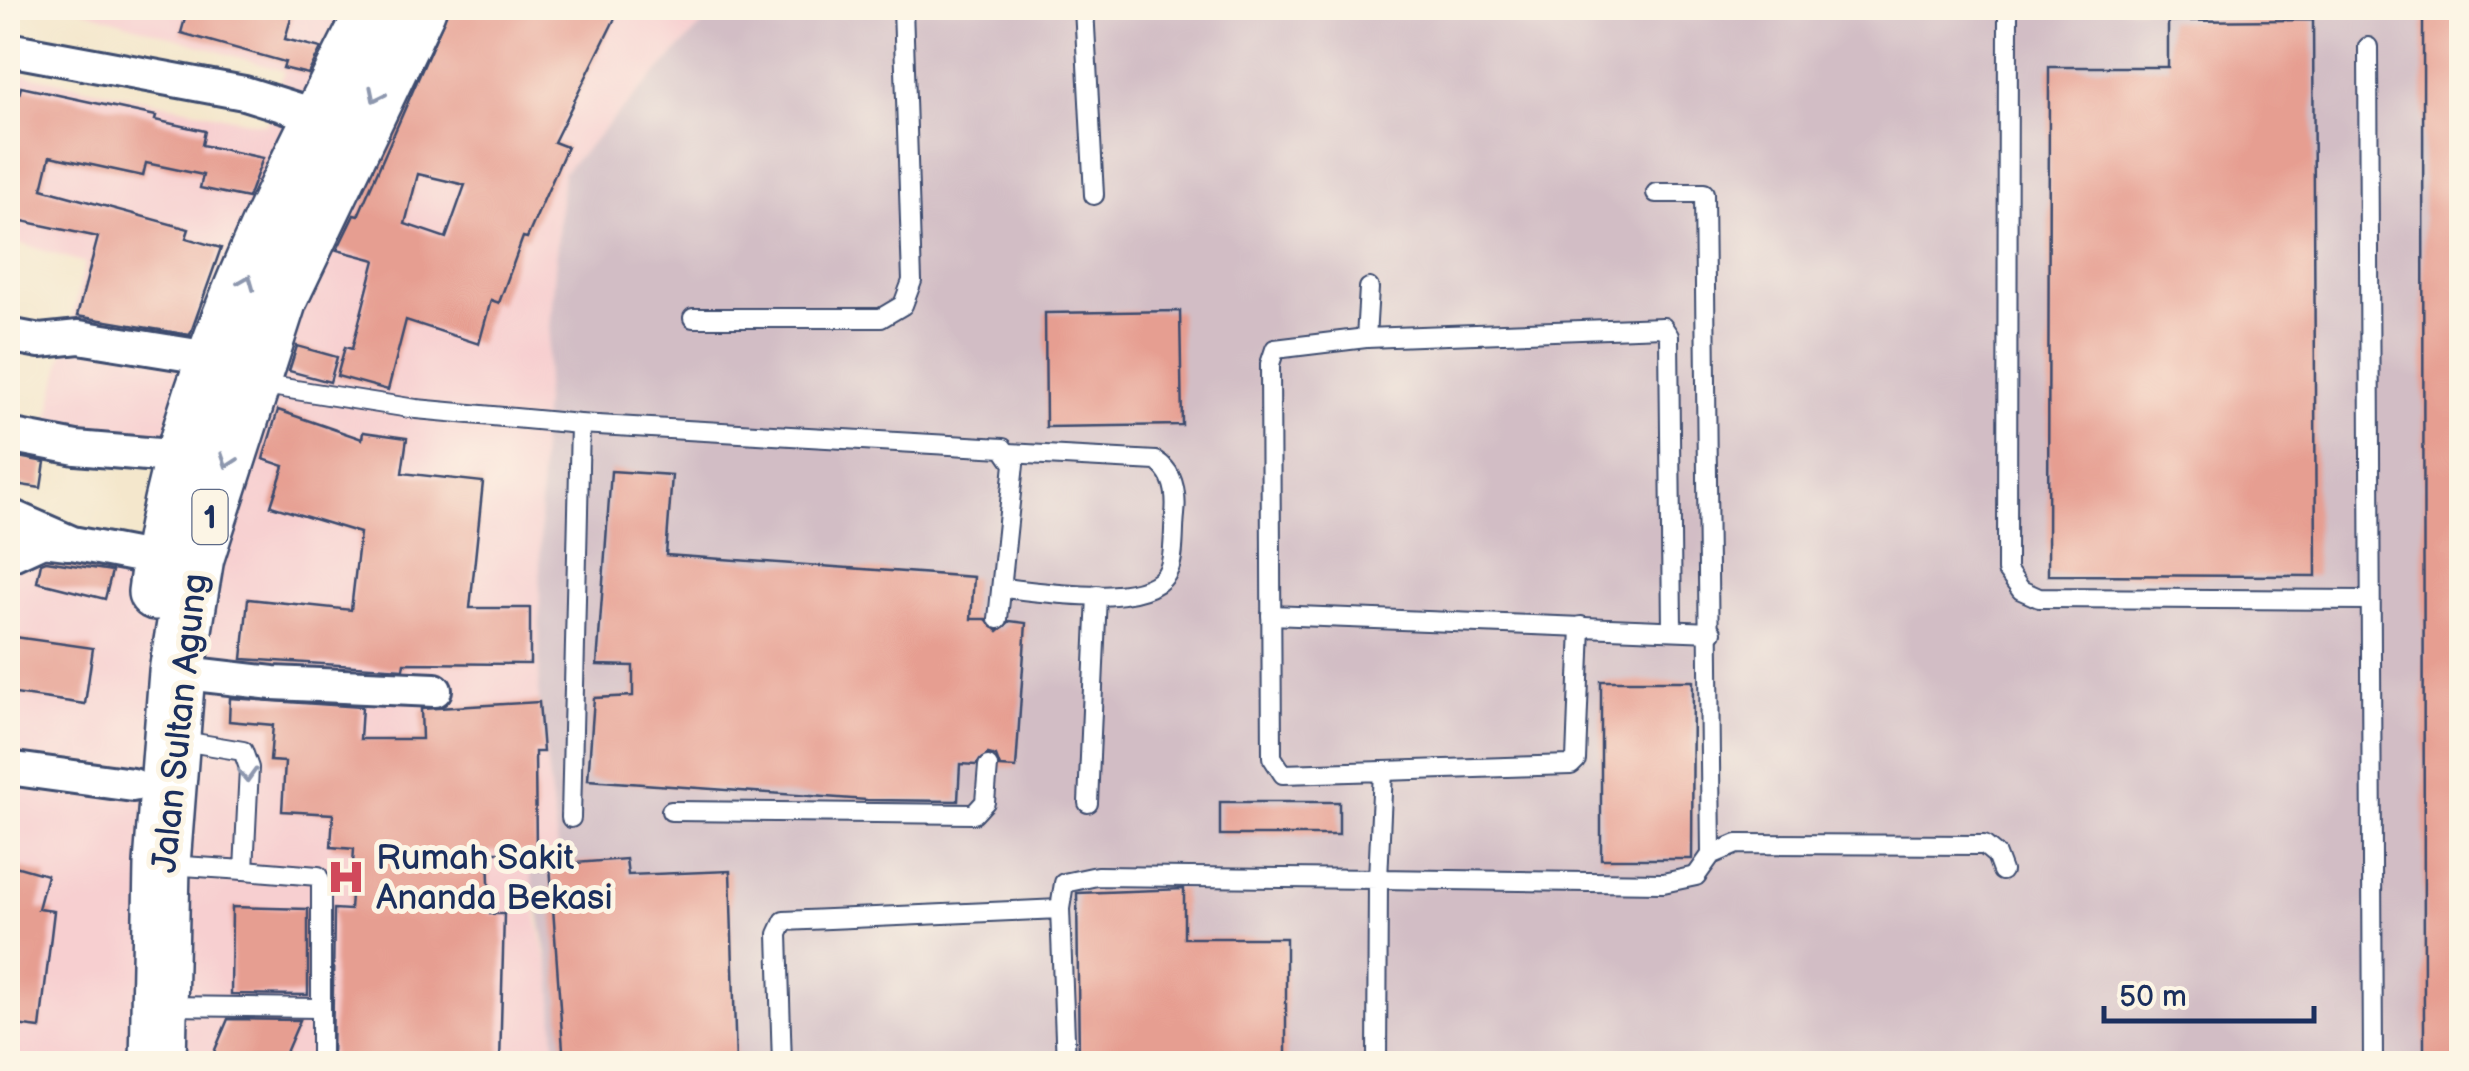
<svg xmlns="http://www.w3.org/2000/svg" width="2469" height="1071" font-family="'Balsamiq Sans',sans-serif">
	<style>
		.built { fill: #f7cfd0 }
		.industrial { fill: #d2bdc5 }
		.building { fill: #e69e91; fill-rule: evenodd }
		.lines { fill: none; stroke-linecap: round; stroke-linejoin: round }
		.lane-casing { stroke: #3c4b6e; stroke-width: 22 }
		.street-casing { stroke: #3c4b6e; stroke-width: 38 }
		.highway-casing { stroke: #3c4b6e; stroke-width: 60 }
		.lane { stroke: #fff; stroke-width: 18 }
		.street { stroke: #fff; stroke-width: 32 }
		.highway { stroke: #fff; stroke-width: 55 }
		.oneway { stroke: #8d97ae }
		.labels { text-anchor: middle; stroke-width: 10; stroke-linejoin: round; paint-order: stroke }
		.shield { fill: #fcf5e5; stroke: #5e6a86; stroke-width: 2.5 }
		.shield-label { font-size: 32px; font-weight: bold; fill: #1b2f5e }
		.street-label { font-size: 35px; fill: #1b2f5e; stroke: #fcf5e5 }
		.poi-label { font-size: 35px; fill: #1b2f5e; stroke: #fcf5e5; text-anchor: start }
	</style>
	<rect width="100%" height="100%" fill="#fcf5e5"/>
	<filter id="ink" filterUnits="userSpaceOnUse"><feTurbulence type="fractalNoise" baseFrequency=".01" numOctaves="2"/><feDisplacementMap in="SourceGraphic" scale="20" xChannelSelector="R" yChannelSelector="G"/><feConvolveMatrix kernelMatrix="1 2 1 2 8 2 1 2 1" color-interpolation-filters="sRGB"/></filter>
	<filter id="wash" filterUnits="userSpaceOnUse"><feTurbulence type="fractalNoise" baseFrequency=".0048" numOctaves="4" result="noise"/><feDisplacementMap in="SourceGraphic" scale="40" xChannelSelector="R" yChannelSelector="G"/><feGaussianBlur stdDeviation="2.25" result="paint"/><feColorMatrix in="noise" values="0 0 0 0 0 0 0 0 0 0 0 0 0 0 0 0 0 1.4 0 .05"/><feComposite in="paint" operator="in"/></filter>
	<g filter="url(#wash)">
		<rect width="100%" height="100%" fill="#f4e7cc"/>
		<!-- built -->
		<polygon class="built" points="76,8 718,8 563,173 541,437 539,702 559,858 532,897 552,980 556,1063 8,1064 8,533 159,559 182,453 47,423 85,263 8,240 8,98 13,72 266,125 284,71"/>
		<!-- industrial -->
		<polygon class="industrial" points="718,8 2461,8 2461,1063 556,1063 552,980 530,870 559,857 539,702 541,437 563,173"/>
		<g id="blocks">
			<!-- building -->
			<g class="building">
				<polygon points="188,8 294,8 285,39 321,48 308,74 283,68 285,62 181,33"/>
				<path d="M449 8H620L554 142 567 147 527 238 523 237 499 303 491 300 479 344 406 320 388 390 337 376 345 347 352 349 375 260 337 250 354 215 358 216ZM418 174 465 185 446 238 405 224Z"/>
				<polygon points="2423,8 2462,8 2462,1064 2424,1064"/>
				<polygon points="2313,20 2316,576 2048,575 2049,67 2168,67 2168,21"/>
				<polygon points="21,87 156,116 155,120 205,131 202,145 263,158 248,198 200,188 203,175 146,163 143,176 50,156 42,189 189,229 186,238 221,248 190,335 77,316 98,237 8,218 8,138"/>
				<polygon points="1180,311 1182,425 1046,427 1045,313"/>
				<polygon points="297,346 337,357 330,382 289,371"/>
				<polygon points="278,410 362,439 363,432 407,438 402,473 483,482 470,608 530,608 530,664 404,663 403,669 242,659 248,599 351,610 360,533 271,506 284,466 263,459"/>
				<polygon points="8,455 45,462 41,488 8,483"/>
				<polygon points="611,471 672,475 666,555 974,577 971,619 986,619 998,631 1010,621 1026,623 1016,768 1000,767 996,756 988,754 976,765 960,764 958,801 867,800 588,780 594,698 633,696 633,666 597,665"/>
				<polygon points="46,561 112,571 105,599 37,582 41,563"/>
				<polygon points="8,636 93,648 85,704 8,693"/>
				<polygon points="1601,681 1693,681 1692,859 1601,859"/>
				<polygon points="230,698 362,707 360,739 422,739 421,709 539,702 543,752 535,752 536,852 488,852 490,914 504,914 500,1064 332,1064 334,909 350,910 354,849 331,847 333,814 282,811 285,762 270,761 273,725 229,721"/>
				<rect x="1220" y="802" width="119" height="33"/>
				<polygon points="626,859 628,875 730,871 736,1064 564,1064 550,865"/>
				<polygon points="8,864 47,875 38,909 54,911 40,1028 8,1024"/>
				<polygon points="1184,889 1184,938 1286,938 1286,1064 1079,1064 1077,893"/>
				<polygon points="232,907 308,909 308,995 231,994"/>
				<polygon points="228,1019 300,1020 281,1064 227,1064 212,1057"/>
			</g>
		</g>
	</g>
	<g filter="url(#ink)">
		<use href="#blocks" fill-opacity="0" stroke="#3c4b6e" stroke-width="2.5"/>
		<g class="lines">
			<!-- lane casing -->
			<g class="lane-casing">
				<g id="lane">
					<polyline points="1084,8 1094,195"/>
					<polyline points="2008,8 2007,571 2021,590 2039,598 2370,600"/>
					<polyline points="2368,47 2373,1064"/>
					<polyline points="1656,193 1704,193 1711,855"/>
					<polyline points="693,318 881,318 903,305 912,281 903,8"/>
					<polyline points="1366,338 1369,288"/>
					<polyline points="258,384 416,409 580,424 1003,448 1014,464 998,619"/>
					<path d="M1002 588C1041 591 1152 612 1169 569 1175 554 1173 531 1175 515 1177 495 1175 473 1156 461L1008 453"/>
					<polyline points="1271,615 1712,632"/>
					<polyline points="1672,629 1669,336 1663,327 1366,338 1275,349 1270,364 1272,757 1283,774 1383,771 1378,879 1663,883 1696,876 1711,855 1737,844 1984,845 1996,855 2002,871"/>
					<polyline points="1383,771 1571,765 1576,760 1581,626"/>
					<polyline points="1088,803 1097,595"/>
					<polyline points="671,811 974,814 985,802 988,766"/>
					<polyline points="571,818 580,424"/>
					<polyline points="168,865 244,870 249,768 243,751 177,740"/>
					<polyline points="244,870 318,876 321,883 321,1059"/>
					<polyline points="1060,909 1064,883 1097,876 1378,879 1377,1064"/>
					<polyline points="165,1006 320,1008"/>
					<polyline points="782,1064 778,934 784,921 1060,909 1066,1064"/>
				</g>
			</g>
			<!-- street casing -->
			<g class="street-casing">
				<g id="street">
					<polyline points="8,49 244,93 321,117"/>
					<polyline points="8,335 40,341 79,337 216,359"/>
					<polyline points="8,435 76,448 182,457"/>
					<polyline points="8,515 72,543 160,560"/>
					<polyline points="8,556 43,540 68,543"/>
					<polyline points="177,672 273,683 435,690"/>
					<polyline points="8,768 133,785"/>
				</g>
			</g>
			<!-- highway casing -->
			<g class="highway-casing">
				<g id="highway">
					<path d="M156 592C181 385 284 191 376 8"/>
					<polyline points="158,1064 162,864 177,672 196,557 279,299 418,8"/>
				</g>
			</g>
			<!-- lane -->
			<use href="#lane" class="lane"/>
			<!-- street -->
			<use href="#street" class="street"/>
			<!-- highway -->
			<use href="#highway" class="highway"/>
		</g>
		<!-- one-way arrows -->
		<defs><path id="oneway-chevron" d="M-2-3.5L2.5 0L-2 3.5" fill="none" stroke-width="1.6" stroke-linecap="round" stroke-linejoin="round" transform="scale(2.5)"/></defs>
		<g class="oneway">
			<use href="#oneway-chevron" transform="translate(376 95) rotate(116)"/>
			<use href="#oneway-chevron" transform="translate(247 282) rotate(-68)"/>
			<use href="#oneway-chevron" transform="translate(228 461) rotate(109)"/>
			<use href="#oneway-chevron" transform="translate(247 775) rotate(88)"/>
		</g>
	</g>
	<!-- icons -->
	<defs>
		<g id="hospital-bare" transform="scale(3)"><path d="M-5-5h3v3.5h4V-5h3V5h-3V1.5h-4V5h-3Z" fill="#d1495b" stroke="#fcf5e5" stroke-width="2.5" paint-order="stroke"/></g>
	</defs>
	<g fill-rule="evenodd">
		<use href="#hospital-bare" x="346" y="877"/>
	</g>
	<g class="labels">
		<!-- shield labels -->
		<rect class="shield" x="192.5" y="490" width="35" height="54" rx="8"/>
		<g class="shield-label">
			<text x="210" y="528">1</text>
		</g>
		<!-- street labels -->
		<g class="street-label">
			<text transform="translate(179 723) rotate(-84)" y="12">Jalan Sultan Agung</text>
		</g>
		<!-- poi labels -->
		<g class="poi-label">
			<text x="376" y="869">Rumah Sakit<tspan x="376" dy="40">Ananda Bekasi</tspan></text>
		</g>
	</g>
	<!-- margin -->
	<rect width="2469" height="1071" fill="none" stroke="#fcf5e5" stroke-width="40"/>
	<!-- scale -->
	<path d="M2104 1006v15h210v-15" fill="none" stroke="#1b2f5e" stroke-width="5"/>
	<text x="2119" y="1006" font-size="30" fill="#1b2f5e" stroke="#fcf5e5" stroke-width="8" paint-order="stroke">50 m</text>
</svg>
